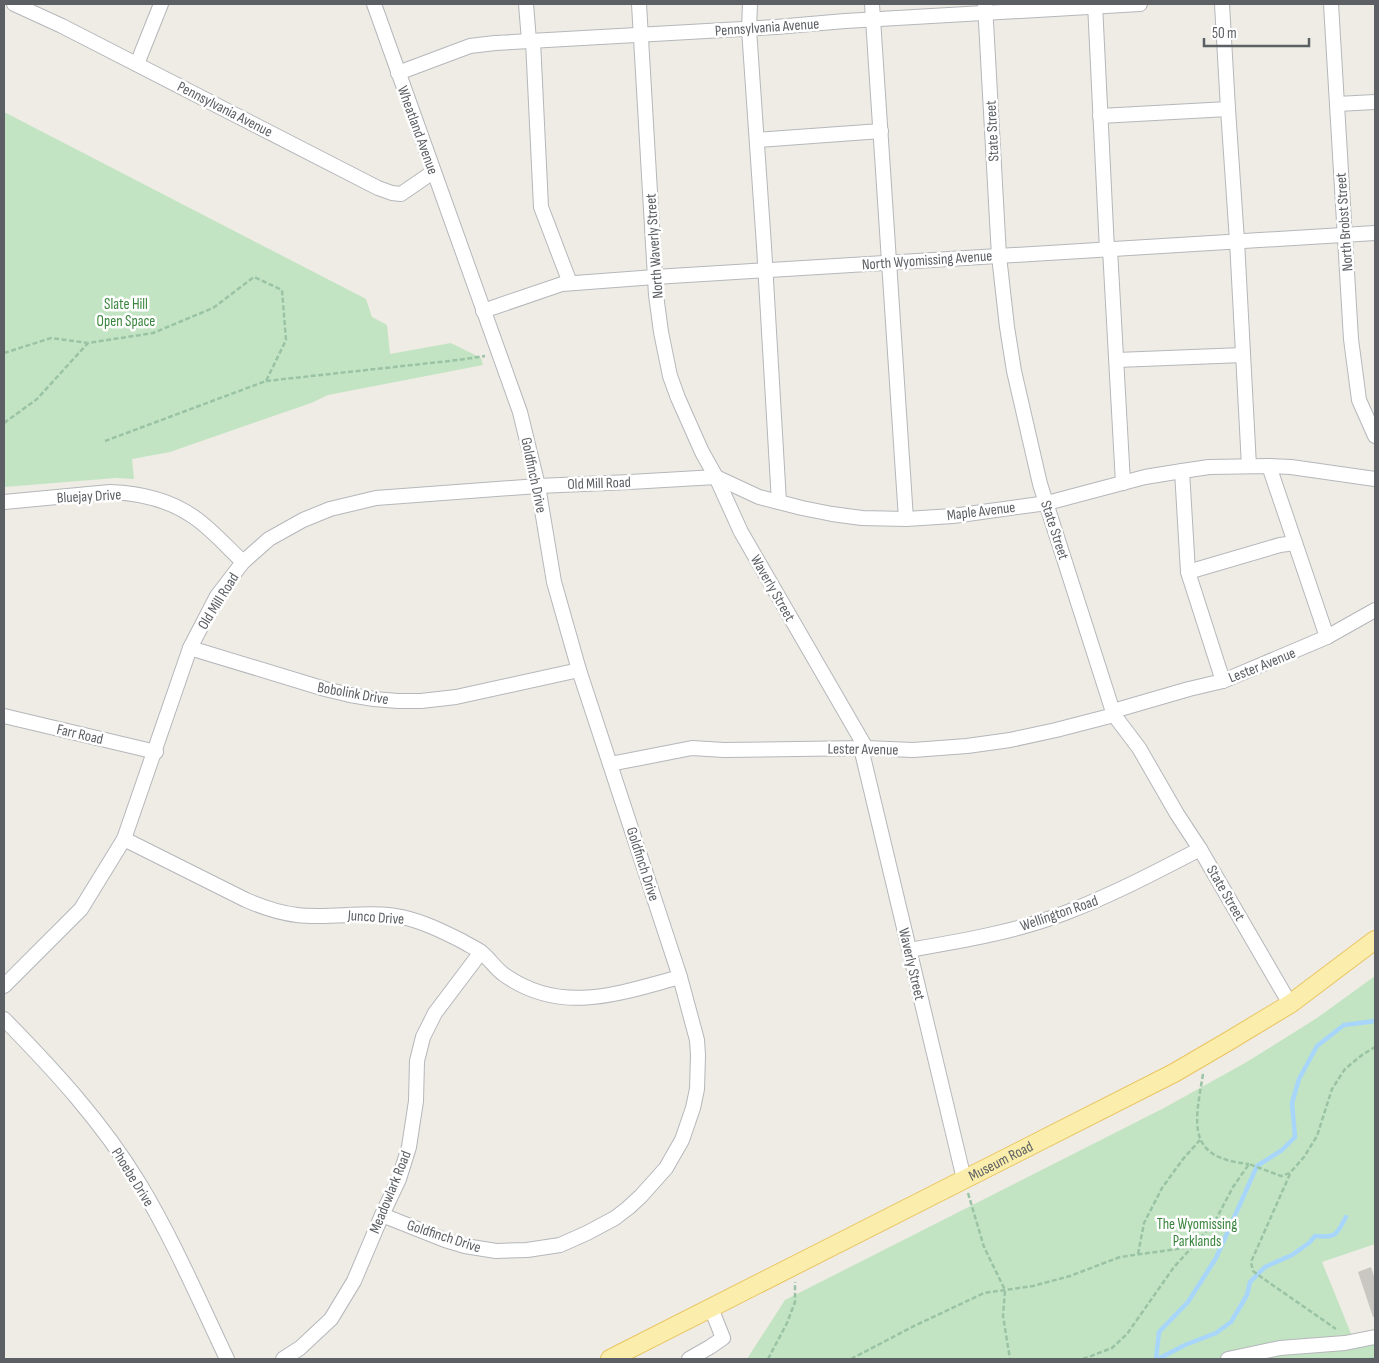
<svg xmlns="http://www.w3.org/2000/svg" width="1379" height="1363" font-family="'Sofia Sans Condensed',sans-serif">
	<style>
		.green { fill: #c2e4c2 }
		.lines { fill: none; stroke-linecap: round; stroke-linejoin: round }
		.stream { stroke: #a8d6fb; stroke-width: 4.5 }
		.building { fill: #cac7c2 }
		.minor-casing { stroke: #b5b7bb; stroke-width: 16 }
		.major-casing { stroke: #eac461; stroke-width: 20 }
		.path { stroke: #9ac3a6; stroke-width: 2.5; stroke-dasharray: 5 2.5; stroke-linecap: butt }
		.minor { stroke: #fff; stroke-width: 14 }
		.major { stroke: #fbeead; stroke-width: 18 }
		.labels { text-anchor: middle; stroke-width: 5; stroke-linejoin: round; paint-order: stroke }
		.street-label { font-size: 15px; fill: #5c6064; stroke: #fff }
		.park-label { font-size: 15px; fill: #3a853e; stroke: #fff }
	</style>
	<rect width="100%" height="100%" fill="#eeece4"/>
	<!-- green -->
	<g class="green">
		<polygon points="4,112 366,299 372,317 387,325 390,354 451,343 481,358 483,365 328,395 311,403 170,452 132,459 134,479 116,478 4,487"/>
		<polygon points="1375,976 1375,1244 1322,1262 1354,1341 1375,1337 1375,1359 747,1359 785,1300 1164,1108 1245,1063 1317,1018"/>
	</g>
	<g class="lines">
		<!-- stream -->
		<g class="stream">
			<polyline points="1156,1359 1159,1332 1188,1302 1216,1258 1257,1166 1282,1150 1295,1137 1292,1103 1299,1079 1317,1046 1344,1025 1375,1021"/>
			<path d="M1158 1359 1185 1345 1216 1333 1231 1322 1247 1295 1250 1282 1265 1267 1292 1255 1309 1243 1315 1236C1337 1238 1336 1235 1346 1217"/>
		</g>
	</g>
	<!-- building -->
	<polygon class="building" points="1371,1267 1375,1279 1375,1317 1373,1317 1358,1272"/>
	<g class="lines">
		<!-- minor casing -->
		<g class="minor-casing">
			<g id="minor">
				<polyline points="14,4 62,26 378,188 392,193 401,194 433,172"/>
				<polyline points="374,4 520,412 538,486 554,582 579,670 680,977 697,1040 698,1055 697,1089 693,1108 682,1140 666,1168 641,1196 628,1208 615,1218 587,1233 560,1245 527,1250 496,1251 465,1246 445,1240 382,1215"/>
				<polyline points="526,4 529,41"/>
				<polyline points="639,4 656,295 661,332 670,376 678,398 702,452 716,477 741,532 866,748"/>
				<polyline points="750,4 749,29 764,246 779,502"/>
				<polyline points="872,4 906,519"/>
				<polyline points="985,4 999,256 1007,327 1014,371 1040,484 1114,715 1139,748 1177,814 1200,849 1290,1004"/>
				<polyline points="1095,4 1107,250"/>
				<polyline points="1222,4 1228,109 1237,241 1249,466"/>
				<polyline points="1331,4 1351,339 1359,400 1375,436"/>
				<polyline points="533,41 541,207 570,283"/>
				<polyline points="137,64 161,4"/>
				<polyline points="398,73 470,46 495,43 776,27 845,21 1140,4"/>
				<polyline points="1337,104 1375,102"/>
				<polyline points="1100,116 1228,109"/>
				<polyline points="757,140 881,131"/>
				<polyline points="1110,249 1123,483"/>
				<polyline points="483,311 562,284 655,277 1375,233"/>
				<polyline points="1117,360 1243,355"/>
				<polyline points="1269,466 1291,467 1375,479"/>
				<polyline points="1182,471 1188,572 1223,681"/>
				<path d="M4 502 110 492C141 493 173 501 198 520 214 532 228 548 243 562"/>
				<polyline points="1188,572 1280,545 1295,543"/>
				<polyline points="190,648 325,689 350,695 374,699 398,701 421,701 456,697 579,670"/>
				<polyline points="1113,711 1189,689 1223,681 1327,637 1375,610"/>
				<polyline points="4,716 156,752"/>
				<polyline points="861,748 964,1179"/>
				<polyline points="610,764 692,748 724,750 866,748 913,750 967,746 1010,740 1056,730 1114,715"/>
				<path d="M124 839 246 900C262 907 279 913 297 915 332 919 367 910 402 917 424 922 442 931 462 941 468 945 476 948 481 952 490 959 496 970 506 976 563 1015 620 993 680 977"/>
				<path d="M909 950C961 941 1015 932 1065 913 1112 895 1156 872 1200 849"/>
				<polyline points="4,986 81,909 124,839 190,648 217,596 243,562 269,539 303,520 330,509 376,498 538,486 630,482 716,477 759,497 802,508 832,514 862,518 906,519 953,516 1047,503 1145,477 1182,471 1209,467 1269,466 1327,637"/>
				<path d="M4 1019C54 1070 102 1122 139 1183 173 1239 199 1300 227 1359"/>
				<polyline points="283,1359 300,1348 331,1319 354,1281 382,1215 399,1179 409,1147 416,1101 417,1061 423,1037 435,1013 481,952"/>
				<polyline points="689,1359 710,1347 723,1338 711,1308"/>
				<polyline points="1228,1359 1280,1348 1345,1343 1375,1337"/>
			</g>
		</g>
		<!-- major casing -->
		<g class="major-casing">
			<g id="major">
				<path id="s1" d="M610 1359 1174 1073 1227 1042 1290 1004 1375 940"/>
			</g>
		</g>
		<!-- path -->
		<g class="path">
			<polyline points="4,353 51,338 88,343 153,333 213,308 254,277 282,290 286,340 266,381 105,441"/>
			<polyline points="266,381 458,360 485,356"/>
			<polyline points="4,423 37,399 88,343"/>
			<path d="M1203 1074C1195 1123 1185 1158 1249 1164"/>
			<polyline points="1290,1174 1251,1262 1253,1271 1261,1277 1336,1329"/>
			<polyline points="968,1193 984,1247 1005,1290 1003,1316 1010,1359"/>
			<polyline points="1138,1254 1144,1223 1162,1188 1183,1159 1200,1140"/>
			<polyline points="768,1359 787,1323 795,1302 795,1282"/>
			<polyline points="851,1359 912,1327 984,1293 1033,1286 1070,1276 1120,1257 1191,1247"/>
			<polyline points="1083,1359 1112,1348 1127,1334 1174,1267 1214,1223 1233,1187 1249,1164 1281,1176 1290,1173 1304,1157 1317,1136 1332,1089 1345,1069 1362,1055 1375,1047"/>
			<polyline points="1369,1359 1375,1359"/>
		</g>
		<!-- minor -->
		<use href="#minor" class="minor"/>
		<!-- major -->
		<use href="#major" class="major"/>
	</g>
	<g class="labels">
		<!-- street labels -->
		<g class="street-label">
			<text transform="translate(767 27) rotate(-4)" y="5">Pennsylvania Avenue</text>
			<text transform="translate(225 109) rotate(27)" y="5">Pennsylvania Avenue</text>
			<text transform="translate(418 130) rotate(70)" y="5">Wheatland Avenue</text>
			<text transform="translate(992 131) rotate(-93)" y="5">State Street</text>
			<text transform="translate(1344 222) rotate(-94)" y="5">North Brobst Street</text>
			<text transform="translate(654 246) rotate(-94)" y="5">North Waverly Street</text>
			<text transform="translate(927 260) rotate(-4)" y="5">North Wyomissing Avenue</text>
			<text transform="translate(534 475) rotate(78)" y="5">Goldfinch Drive</text>
			<text transform="translate(599 483) rotate(-2)" y="5">Old Mill Road</text>
			<text transform="translate(89 496) rotate(-3)" y="5">Bluejay Drive</text>
			<text transform="translate(981 511) rotate(-7)" y="5">Maple Avenue</text>
			<text transform="translate(1055 530) rotate(72)" y="5">State Street</text>
			<text transform="translate(773 588) rotate(60)" y="5">Waverly Street</text>
			<text transform="translate(218 601) rotate(-58)" y="5">Old Mill Road</text>
			<text transform="translate(1262 665) rotate(-22)" y="5">Lester Avenue</text>
			<text transform="translate(353 693) rotate(10)" y="5">Bobolink Drive</text>
			<text transform="translate(80 734) rotate(13)" y="5">Farr Road</text>
			<text transform="translate(863 749) rotate(1)" y="5">Lester Avenue</text>
			<text transform="translate(643 864) rotate(72)" y="5">Goldfinch Drive</text>
			<text transform="translate(1226 893) rotate(60)" y="5">State Street</text>
			<text transform="translate(1059 913) rotate(-19)" y="5">Wellington Road</text>
			<text transform="translate(376 917) rotate(4)" y="5">Junco Drive</text>
			<text transform="translate(912 964) rotate(77)" y="5">Waverly Street</text>
			<text dy="5" stroke="none"><textPath href="#s1" startOffset="438">Museum Road</textPath></text>
			<text transform="translate(133 1177) rotate(58)" y="5">Phoebe Drive</text>
			<text transform="translate(390 1192) rotate(-68)" y="5">Meadowlark Road</text>
			<text transform="translate(444 1236) rotate(18)" y="5">Goldfinch Drive</text>
		</g>
		<!-- park labels -->
		<g class="park-label">
			<text x="126" y="309">Slate Hill<tspan x="126" dy="17">Open Space</tspan></text>
			<text x="1197" y="1229">The Wyomissing<tspan x="1197" dy="17">Parklands</tspan></text>
		</g>
	</g>
	<!-- border -->
	<rect width="1379" height="1363" fill="none" stroke="#5c6064" stroke-width="10"/>
	<!-- scale -->
	<path d="M1204 38v8h105v-8" fill="none" stroke="#5c6064" stroke-width="2.5"/>
	<text x="1212" y="38" font-size="15" fill="#5c6064" stroke="#ffffff" stroke-width="4" paint-order="stroke">50 m</text>
</svg>
